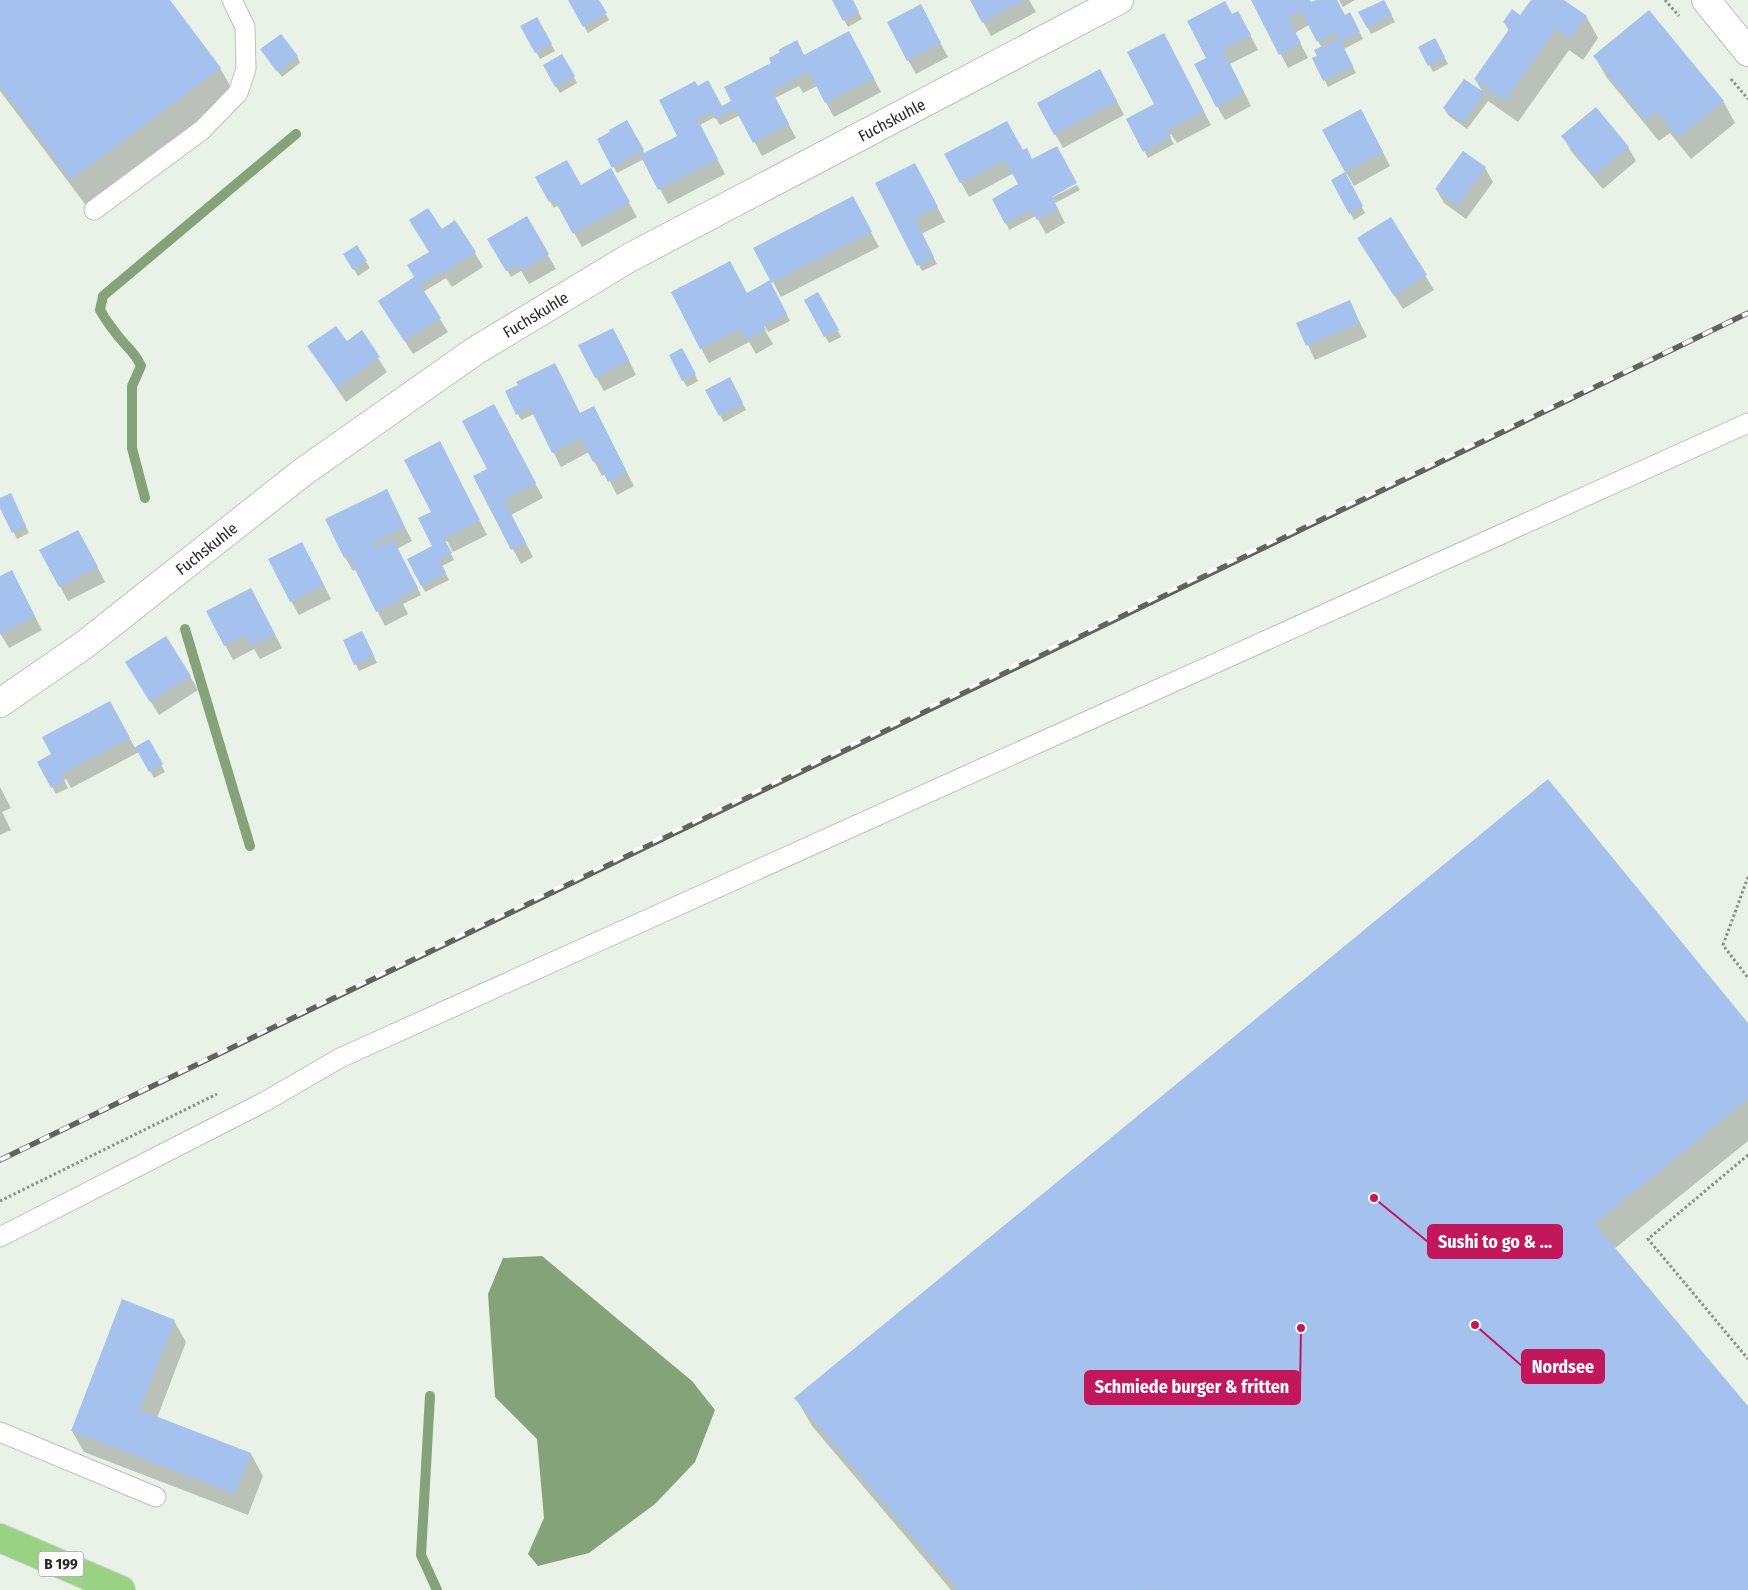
<svg xmlns="http://www.w3.org/2000/svg" width="1748" height="1590" font-family="'Fira Sans Condensed',sans-serif">
	<style>
		.water { fill: #85a379 }
		.shadow { fill: #0003 }
		.lines { fill: none; stroke-linecap: round; stroke-linejoin: round }
		.stream { stroke: #85a379; stroke-width: 10 }
		.building { fill: #a5c2ee }
		.lane-casing { stroke: #bac2b6; stroke-width: 21 }
		.street-casing { stroke: #bac2b6; stroke-width: 30 }
		.secondary-casing { stroke: #bac2b6; stroke-width: 30 }
		.highway-casing { stroke: #cfd0cf; stroke-width: 30 }
		.path { stroke: #8b9189; stroke-width: 3; stroke-dasharray: 2.5 2.5; stroke-linecap: butt }
		.lane { stroke: #fff; stroke-width: 19 }
		.street { stroke: #fff; stroke-width: 28 }
		.secondary { stroke: #fff; stroke-width: 28 }
		.highway { stroke: #99d282; stroke-width: 28 }
		.rail-casing { stroke: #5f645d; stroke-width: 5.5 }
		.rail { stroke: #fff; stroke-width: 4; stroke-dasharray: 11; stroke-linecap: butt }
		.labels { text-anchor: middle; stroke-width: 5; stroke-linejoin: round; paint-order: stroke }
		.shield { fill: #fff; stroke: #666966; stroke-width: 1 }
		.shield-label { font-size: 15px; font-weight: bold; fill: #252924 }
		.street-label { font-size: 16px; fill: #252924; stroke: #fff }
		.leader { fill: none; stroke: #c2185b; stroke-width: 2 }
		.callout-dot { fill: #c2185b; stroke: #fff; stroke-width: 2 }
		.callout { fill: #c2185b; stroke: #c2185b; stroke-width: 2 }
		.callout-label { font-size: 18px; text-anchor: middle; font-weight: bold; fill: #fff }
	</style>
	<rect width="100%" height="100%" fill="#e9f2e6"/>
	<!-- water -->
	<polygon class="water" points="542,1256 692,1381 715,1410 695,1462 655,1504 589,1553 538,1566 528,1554 544,1518 537,1439 495,1397 488,1294 503,1258"/>
	<!-- shadow -->
	<g class="shadow">
		<polygon points="0,0 168,0 220,68 236,96 88,208 0,91"/>
		<polygon points="570,0 598,0 609,20 588,33"/>
		<polygon points="834,0 852,0 862,19 848,27"/>
		<polygon points="971,0 1029,0 1036,12 991,36"/>
		<polygon points="1252,0 1309,0 1311,3 1318,0 1336,0 1345,17 1350,14 1363,39 1344,49 1356,73 1328,87 1314,59 1319,57 1322,48 1309,25 1295,33 1308,58 1288,68"/>
		<polygon points="1339,0 1355,0 1343,7"/>
		<polygon points="1532,0 1562,0 1586,16 1598,38 1583,60 1569,50 1518,122 1488,101 1467,129 1448,115 1444,108 1465,80 1484,95 1475,79 1509,31 1504,22 1520,17"/>
		<polygon points="1384,1 1395,22 1371,34 1360,13"/>
		<polygon points="1232,16 1246,27 1258,50 1230,64 1251,106 1225,120 1217,106 1207,59"/>
		<polygon points="536,18 555,51 540,59 522,27"/>
		<polygon points="928,20 948,57 916,74 908,60"/>
		<polygon points="1435,40 1448,64 1433,72 1420,48"/>
		<polygon points="1171,49 1211,125 1177,143 1171,134 1169,135 1174,144 1148,158 1128,119 1156,105"/>
		<polygon points="561,55 577,83 560,93 544,66"/>
		<polygon points="266,56 297,56 300,63 282,77"/>
		<polygon points="804,56 865,62 881,92 834,117 817,86 803,93 799,86 775,98 796,138 762,156 740,115 720,125 715,117 700,125 725,174 668,204 644,159 617,173 598,139 627,121 645,154 679,136 698,88 721,108"/>
		<polygon points="1595,57 1723,101 1735,123 1691,159 1670,133 1659,141 1607,78"/>
		<polygon points="1108,84 1124,115 1063,148 1055,134"/>
		<polygon points="1369,125 1390,166 1354,186 1347,174 1345,175 1365,213 1354,220 1333,180 1346,172 1324,130"/>
		<polygon points="1563,136 1628,147 1636,161 1603,189 1571,151"/>
		<polygon points="1023,152 1051,195 1051,198 1077,185 1080,190 1055,203 1065,223 1046,234 1036,216 1009,230 1006,223 1022,194 1014,173 969,197 946,154"/>
		<polygon points="1485,168 1493,182 1466,219 1444,203 1436,189"/>
		<polygon points="610,169 637,217 582,247 559,205 554,208 536,178 580,186"/>
		<polygon points="923,179 945,222 921,234 937,264 922,271 877,184"/>
		<polygon points="860,212 879,247 781,297 755,248"/>
		<polygon points="526,218 556,269 529,284 521,271 511,277 489,240"/>
		<polygon points="1390,219 1434,290 1403,309 1367,252"/>
		<polygon points="441,231 475,253 483,267 452,287 446,278 423,292 448,332 413,354 388,315 416,277"/>
		<polygon points="356,247 370,268 358,276 345,255"/>
		<polygon points="773,288 790,321 768,332 762,321 760,322 773,344 756,354 749,342 709,363 672,293 747,294"/>
		<polygon points="818,293 841,337 829,343 805,301"/>
		<polygon points="1349,301 1367,337 1315,360 1298,324"/>
		<polygon points="361,332 387,372 346,402 323,368 346,343"/>
		<polygon points="621,344 636,375 604,391 596,377"/>
		<polygon points="686,356 698,381 687,387 683,380"/>
		<polygon points="733,386 746,410 724,422 720,415"/>
		<polygon points="507,392 580,414 594,408 634,486 617,495 606,474 602,476 589,452 561,467 534,414 521,420"/>
		<polygon points="502,420 543,498 511,515 533,557 521,564 474,477 489,469"/>
		<polygon points="447,457 487,535 453,552 447,541 445,542 454,560 442,566 449,580 425,592 422,586 434,547"/>
		<polygon points="386,490 412,541 397,549 421,595 403,604 408,614 385,626 356,569 353,571 345,557"/>
		<polygon points="0,500 14,501 29,533 17,539 0,505"/>
		<polygon points="86,545 105,582 68,601 41,551"/>
		<polygon points="310,558 331,599 299,615 291,601"/>
		<polygon points="0,577 19,586 42,630 9,648 0,633"/>
		<polygon points="259,604 282,648 260,659 254,649 233,660 208,612"/>
		<polygon points="366,639 377,663 359,671 344,641"/>
		<polygon points="135,676 190,676 198,690 159,715"/>
		<polygon points="118,716 135,748 148,741 165,772 154,778 139,752 71,788 66,779 64,780 68,788 56,794 39,762"/>
		<polygon points="0,787 11,808 2,812 11,830 0,835"/>
		<polygon points="1748,1025 1748,1141 1614,1249 1748,1408 1748,1590 951,1590 812,1426 796,1398"/>
		<polygon points="174,1321 186,1342 157,1418 251,1454 263,1476 248,1515 84,1452 72,1431"/>
	</g>
	<g class="lines">
		<!-- stream -->
		<g class="stream">
			<path d="M145 498 132 448V386L141 366C136 355 132 352 124 343 115 333 107 322 100 310L103 296 296 134"/>
			<polyline points="185,629 250,846"/>
			<polyline points="430,1396 421,1555 437,1590"/>
		</g>
	</g>
	<!-- building -->
	<g class="building">
		<polygon points="0,0 170,0 221,68 71,180 0,86"/>
		<polygon points="568,0 599,0 607,13 583,27"/>
		<polygon points="832,0 853,0 859,12 843,21"/>
		<polygon points="970,0 1024,0 982,23"/>
		<polygon points="1251,0 1310,0 1311,2 1316,0 1337,0 1345,15 1350,12 1360,32 1341,42 1353,66 1323,81 1312,58 1317,56 1314,50 1339,38 1336,32 1317,42 1301,11 1288,18 1301,43 1279,55"/>
		<polygon points="1384,0 1392,15 1367,28 1358,12"/>
		<polygon points="1531,0 1564,0 1587,16 1570,39 1556,29 1505,101 1474,79 1510,28 1503,22 1512,9 1520,15"/>
		<polygon points="1225,1 1232,14 1238,11 1251,35 1223,50 1244,92 1216,107 1194,64 1206,58 1187,21"/>
		<polygon points="921,4 941,43 907,61 887,22"/>
		<polygon points="1649,10 1724,101 1678,138 1657,112 1646,121 1593,56"/>
		<polygon points="537,17 552,44 535,53 520,26"/>
		<polygon points="849,31 874,78 825,103 809,72 772,91 789,124 753,143 735,109 715,119 711,111 697,118 718,159 658,190 640,155 677,136 659,100 695,81 698,86 708,80 722,106 731,101 724,87 771,63 769,58 780,52 778,50 797,40 804,55"/>
		<polygon points="1164,33 1204,111 1167,130 1171,137 1143,152 1126,119 1154,104 1127,52"/>
		<polygon points="281,34 298,56 277,72 260,49"/>
		<polygon points="1435,38 1445,57 1428,66 1418,47"/>
		<polygon points="562,54 575,76 555,87 543,65"/>
		<polygon points="1100,69 1117,101 1054,135 1037,103"/>
		<polygon points="1464,79 1485,93 1463,123 1443,108"/>
		<polygon points="1596,107 1629,147 1594,176 1561,136"/>
		<polygon points="1361,109 1383,152 1345,172 1322,130"/>
		<polygon points="627,120 644,150 612,168 597,139 610,132 609,130"/>
		<polygon points="1007,121 1023,150 1027,148 1032,159 1057,146 1077,183 1052,197 1058,209 1037,220 1031,210 1005,224 992,199 1018,184 1005,160 960,183 944,154"/>
		<polygon points="1463,151 1486,167 1457,206 1435,189"/>
		<polygon points="567,160 581,185 611,168 630,202 573,234 554,199 549,202 535,177"/>
		<polygon points="915,163 938,207 915,219 934,257 917,266 875,183"/>
		<polygon points="1345,172 1363,206 1349,214 1331,180"/>
		<polygon points="853,196 872,232 771,283 787,314 764,326 766,330 746,340 740,329 700,349 671,292 730,261 747,293 770,280 753,248"/>
		<polygon points="428,208 442,229 455,220 476,252 443,273 441,272 420,285 441,318 404,341 378,301 414,277 407,265 429,252 409,220"/>
		<polygon points="527,216 549,254 520,271 516,265 506,271 487,239"/>
		<polygon points="1391,217 1427,275 1394,296 1357,238"/>
		<polygon points="357,245 367,261 353,270 343,254"/>
		<polygon points="818,292 839,330 824,337 804,300"/>
		<polygon points="1350,300 1360,323 1306,346 1296,323"/>
		<polygon points="336,326 347,341 362,330 380,357 337,388 307,346"/>
		<polygon points="613,328 629,360 595,378 578,345"/>
		<polygon points="682,348 696,374 682,381 669,355"/>
		<polygon points="555,363 580,413 594,406 627,472 608,482 597,460 593,462 581,439 552,453 530,408 516,415 505,391 518,385 516,382"/>
		<polygon points="730,377 743,403 719,416 705,390"/>
		<polygon points="494,404 536,483 504,500 526,543 511,550 473,476 487,469 462,421"/>
		<polygon points="440,441 480,520 444,539 452,553 439,559 446,573 421,586 407,559 432,546 418,518 431,512 404,460"/>
		<polygon points="387,489 405,527 373,543 375,548 393,539 418,588 400,597 401,600 376,612 348,555 344,558 325,519"/>
		<polygon points="11,493 26,526 12,533 0,508 0,498"/>
		<polygon points="78,530 98,567 59,587 39,550"/>
		<polygon points="302,542 324,585 290,602 268,559"/>
		<polygon points="12,570 35,616 0,634 0,576"/>
		<polygon points="251,588 275,634 251,646 246,635 224,646 206,611"/>
		<polygon points="362,631 374,656 354,665 343,640"/>
		<polygon points="166,636 191,676 150,702 125,662"/>
		<polygon points="110,701 130,738 62,774 65,781 51,788 37,762 51,754 42,737"/>
		<polygon points="149,739 163,764 149,772 135,747"/>
		<polygon points="1548,779 1748,1023 1748,1099 1595,1224 1748,1406 1748,1590 1152,1590 1150,1588 1147,1590 958,1590 794,1398"/>
		<polygon points="122,1299 175,1320 140,1410 251,1453 235,1494 71,1431"/>
	</g>
	<g class="lines">
		<!-- lane casing -->
		<g class="lane-casing">
			<g id="lane">
				<polyline points="94,210 202,130 238,93 246,69 245,27 232,0"/>
				<polyline points="0,1237 266,1101 340,1058 1748,423"/>
				<polyline points="0,1432 156,1497"/>
			</g>
		</g>
		<!-- street casing -->
		<g class="street-casing">
			<g id="street">
				<path id="s1" d="M0 703 84 645 303 472 475 351 629 258 1119 0"/>
			</g>
		</g>
		<!-- secondary casing -->
		<g class="secondary-casing">
			<polyline id="secondary" points="1706,0 1748,52"/>
		</g>
		<!-- highway casing -->
		<g class="highway-casing">
			<polyline id="highway" points="0,1538 121,1590"/>
		</g>
		<!-- path -->
		<g class="path">
			<polyline points="1665,0 1679,16"/>
			<polyline points="1731,79 1748,99"/>
			<polyline points="1748,877 1723,945 1748,978"/>
			<polyline points="1748,1155 1648,1239 1748,1359"/>
			<polyline points="0,1201 217,1094"/>
		</g>
		<!-- lane -->
		<use href="#lane" class="lane"/>
		<!-- street -->
		<use href="#street" class="street"/>
		<!-- secondary -->
		<use href="#secondary" class="secondary"/>
		<!-- highway -->
		<use href="#highway" class="highway"/>
		<!-- rail casing -->
		<g class="rail-casing">
			<path id="rail" d="M0 1160C582 876 1164 592 1748 313"/>
		</g>
		<!-- rail -->
		<use href="#rail" class="rail"/>
	</g>
	<g class="labels">
		<!-- shield labels -->
		<rect class="shield" x="38.5" y="1551.5" width="45" height="25" rx="4"/>
		<g class="shield-label">
			<text x="61" y="1569">B 199</text>
		</g>
		<!-- street labels -->
		<g class="street-label">
			<text dy="6" stroke="none"><textPath href="#s1" startOffset="1068">Fuchskuhle</textPath></text>
			<text dy="6" stroke="none"><textPath href="#s1" startOffset="662">Fuchskuhle</textPath></text>
			<text dy="6" stroke="none"><textPath href="#s1" startOffset="258">Fuchskuhle</textPath></text>
		</g>
	</g>
	<!-- callouts -->
	<path class="leader" d="M1374 1198L1428 1242M1475 1325L1522 1366M1301 1328L1300 1387"/>
	<g class="callout-dot">
		<circle cx="1374" cy="1198" r="5"/>
		<circle cx="1475" cy="1325" r="5"/>
		<circle cx="1301" cy="1328" r="5"/>
	</g>
	<g class="callout">
		<rect x="1428" y="1225" width="134" height="33" rx="5"/>
		<rect x="1522" y="1350" width="82" height="33" rx="5"/>
		<rect x="1085" y="1371" width="215" height="33" rx="5"/>
	</g>
	<g class="callout-label">
		<text x="1495" y="1248">Sushi to go &amp; ...</text>
		<text x="1563" y="1373">Nordsee</text>
		<text x="1192" y="1393">Schmiede burger &amp; fritten</text>
	</g>
</svg>
